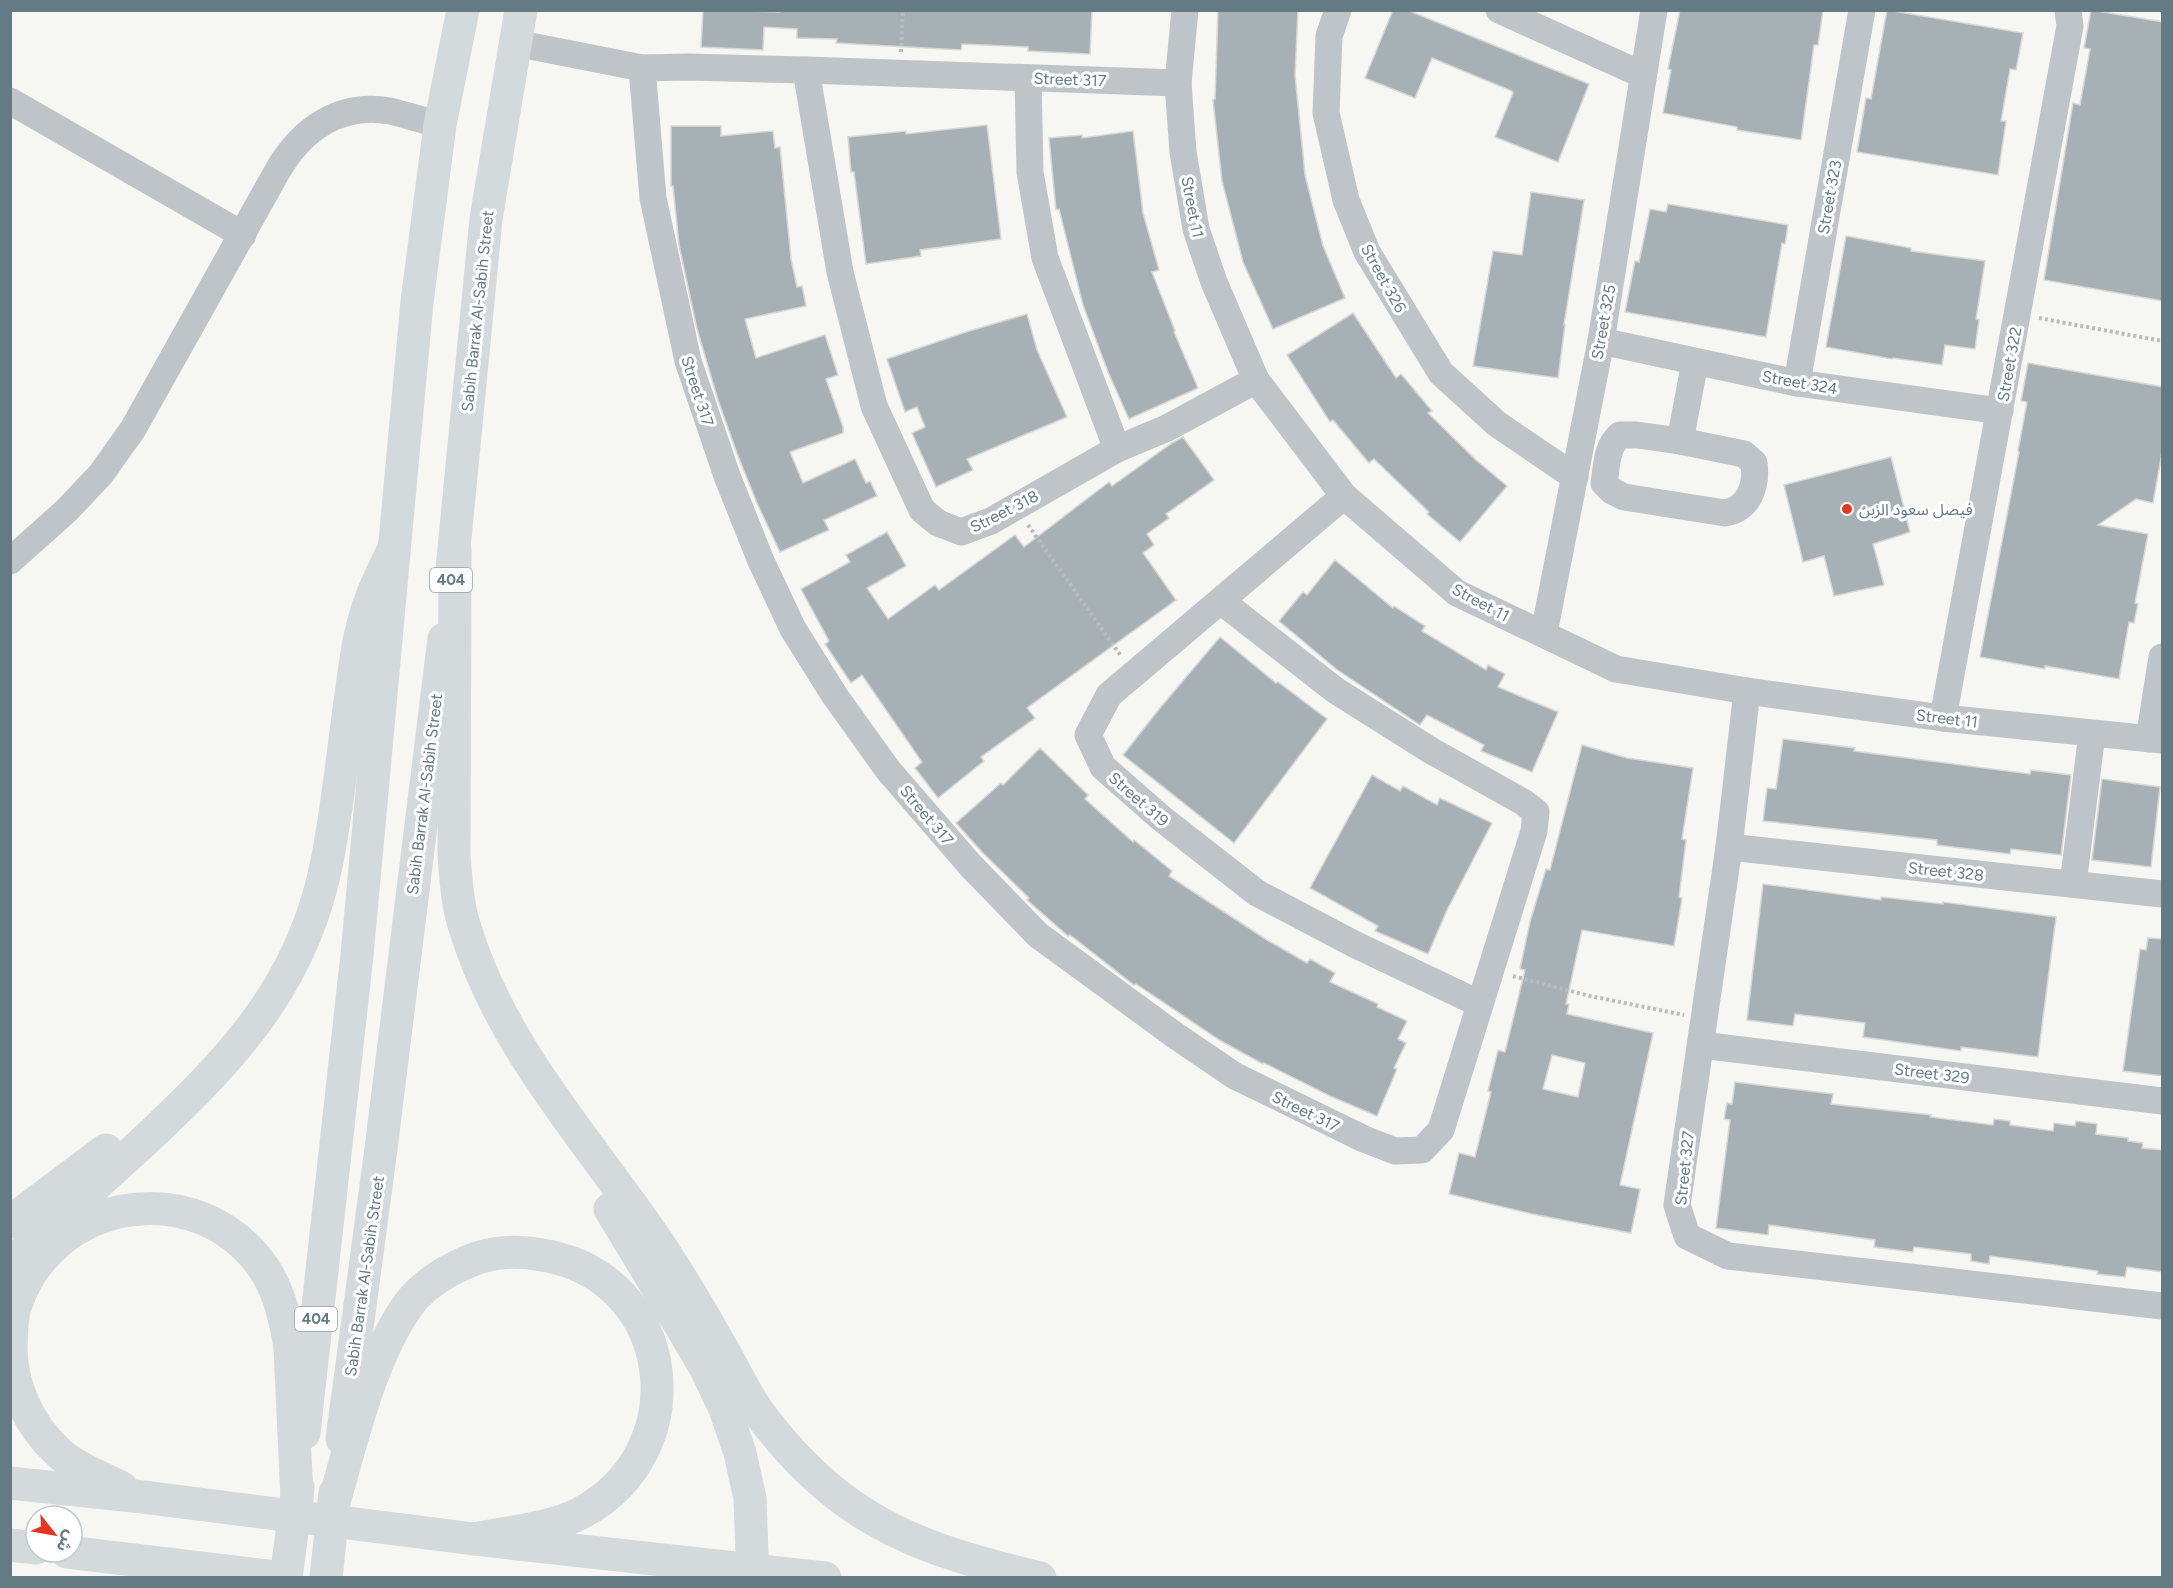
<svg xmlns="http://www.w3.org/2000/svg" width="2173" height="1588" font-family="Figtree,'Noto Sans Arabic',sans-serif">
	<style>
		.building { fill: #a7b1b5; stroke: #d7d7d5; stroke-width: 1.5; fill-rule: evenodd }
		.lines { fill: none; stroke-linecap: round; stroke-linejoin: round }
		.path { stroke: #b8bcbe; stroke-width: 4; stroke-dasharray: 3 3; stroke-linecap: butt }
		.minor { stroke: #bec4c7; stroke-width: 27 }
		.major { stroke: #d4d9dc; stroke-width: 33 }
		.highway { stroke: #d4d9dc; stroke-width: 33 }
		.poi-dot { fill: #e73521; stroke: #fff; stroke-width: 2 }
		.labels { text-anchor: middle; stroke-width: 6; stroke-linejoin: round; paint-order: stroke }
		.shield { fill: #fff; stroke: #92a2a9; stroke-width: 1.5 }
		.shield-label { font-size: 15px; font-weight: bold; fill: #647a84 }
		.street-label { font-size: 16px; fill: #647a84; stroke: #fff }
		.poi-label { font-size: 16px; fill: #647a84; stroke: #fff; text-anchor: start }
	</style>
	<rect width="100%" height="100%" fill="#f6f6f2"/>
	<!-- building -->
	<g class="building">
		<polygon points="703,10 780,12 780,10 1092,10 1090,54 1028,51 1028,47 962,44 961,50 836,43 837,39 797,38 797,29 764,27 763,50 701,47"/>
		<polygon points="1298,10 1295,75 1305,175 1323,246 1345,298 1273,329 1243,262 1222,181 1213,100 1215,99 1218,11"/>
		<polygon points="1393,10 1407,10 1589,84 1558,162 1495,137 1513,93 1512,91 1432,58 1415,98 1365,78"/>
		<polygon points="1680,10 1823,10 1818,45 1814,45 1801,140 1737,130 1737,127 1663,113 1671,70 1668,69"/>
		<polygon points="1887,10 2023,33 2016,70 2010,69 2001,121 2006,121 1998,175 1857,152 1866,98 1871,99"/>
		<polygon points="2091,10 2163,22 2163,301 2044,280 2073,103 2080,105 2090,49 2084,48"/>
		<polygon points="987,125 1001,239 920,250 921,256 866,264 854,172 851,172 848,137 906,131 906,134"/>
		<polygon points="671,126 721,126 721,136 773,131 775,148 780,147 791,259 797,287 802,286 806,306 745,319 756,358 825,335 838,375 826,379 843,427 843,433 790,452 803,483 855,459 866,483 870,481 877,496 824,520 829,530 780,552 757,503 738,456 718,400 697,329 679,245 673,186 671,186"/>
		<polygon points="1133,131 1143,213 1159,270 1152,272 1175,331 1174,332 1198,388 1129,419 1108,372 1083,305 1059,209 1056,210 1049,138 1082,135 1082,138"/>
		<polygon points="1531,192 1584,200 1564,325 1565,325 1558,378 1473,366 1493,251 1522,255"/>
		<polygon points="1668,204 1788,225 1785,244 1782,243 1766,337 1625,312 1635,261 1639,262 1650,209 1666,212"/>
		<polygon points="1846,236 1911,248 1911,251 1985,261 1976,319 1979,320 1975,349 1945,345 1942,365 1893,358 1892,359 1826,347"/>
		<polygon points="1353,313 1396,378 1401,374 1432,411 1428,413 1476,460 1507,486 1460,542 1427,514 1429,512 1374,459 1369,463 1333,420 1330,422 1287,355"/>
		<polygon points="1027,314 1037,350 1067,417 967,459 973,470 936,487 912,433 925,427 917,407 905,412 887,359 966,332"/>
		<polygon points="2028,363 2163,387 2163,447 2153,503 2136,499 2098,525 2148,534 2135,603 2138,604 2134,623 2129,622 2119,679 2045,666 2045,669 1980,657 2019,452 2018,451 2027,402 2021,401"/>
		<polygon points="1183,437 1214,480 1166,514 1169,518 1147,534 1154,545 1143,553 1176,600 1027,708 1035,718 981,757 984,761 938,798 915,768 922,762 862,675 851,683 825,644 829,641 801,589 850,562 846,555 887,532 906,566 867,588 888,619 935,585 939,590 1015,535 1024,547 1109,482 1112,486 1172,443"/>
		<polygon points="1891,457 1910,532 1873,544 1884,585 1834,596 1824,556 1803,562 1784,485"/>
		<polygon points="1335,560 1393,608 1394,606 1425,626 1422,631 1486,670 1488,665 1505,674 1498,687 1558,712 1532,772 1481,751 1484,745 1427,715 1420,725 1336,669 1279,621 1303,592 1307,595"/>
		<polygon points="1220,637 1276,683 1278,682 1327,719 1234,843 1123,755 1160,708"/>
		<polygon points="1783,739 1855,748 1854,751 2030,774 2031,770 2071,775 2061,855 2011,849 2010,854 1937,845 1937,840 1763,821 1767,788 1776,789"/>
		<path d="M1582 745 1627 758 1693 768 1682 839 1686 840 1679 897 1682 898 1674 946 1582 930 1566 1004H1569L1567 1014 1653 1033 1620 1185 1640 1189 1631 1233 1532 1214 1449 1194 1459 1153 1475 1157 1491 1092 1488 1091 1498 1050 1505 1052 1525 970 1520 969 1530 922 1546 869 1550 870ZM1552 1055 1585 1063 1578 1097 1543 1089Z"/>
		<polygon points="1040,748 1088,795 1085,799 1133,842 1134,840 1172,871 1169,876 1267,940 1307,963 1310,959 1335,973 1330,982 1378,1004 1377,1007 1407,1021 1398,1039 1406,1043 1394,1068 1397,1069 1377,1116 1330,1096 1264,1063 1263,1064 1221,1041 1136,984 1134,985 1070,935 1068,936 1027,900 1029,898 982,852 956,823 1001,783 1003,785"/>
		<polygon points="1372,775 1400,791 1403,786 1437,805 1440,798 1492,823 1447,910 1428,954 1375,931 1378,926 1310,888"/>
		<polygon points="2102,779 2160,787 2151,867 2092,860"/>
		<polygon points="1763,884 1881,900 1881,897 1943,904 1943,902 2056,917 2038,1057 1961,1047 1961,1051 1863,1037 1865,1023 1795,1014 1793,1026 1747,1020"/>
		<polygon points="2148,938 2163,939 2163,1076 2123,1071 2140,949 2146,950"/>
		<polygon points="1735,1082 1833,1094 1831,1104 1931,1115 1930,1117 1993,1125 1994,1119 2010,1121 2010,1125 2053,1131 2054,1123 2075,1126 2076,1121 2097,1124 2096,1134 2128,1138 2128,1141 2143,1143 2142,1148 2163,1150 2163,1272 2127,1267 2125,1277 2097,1274 2098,1271 1990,1256 1989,1264 1971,1261 1971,1254 1914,1247 1913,1252 1874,1247 1875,1240 1769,1225 1768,1235 1716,1228 1730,1120 1724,1119 1727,1103 1732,1104"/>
	</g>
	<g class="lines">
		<!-- path -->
		<g class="path">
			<polyline points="901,52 903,10"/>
			<polyline points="2039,318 2162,341"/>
			<polyline points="1028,525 1121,656"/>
			<polyline points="1513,976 1590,996 1684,1015"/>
		</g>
		<!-- minor -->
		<g class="minor">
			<polyline points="1185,10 1178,83 1183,152 1196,229 1214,282 1256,380 1344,496 1457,593 1616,669 1747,691 1943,718 2162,740"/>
			<polyline points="1338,10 1329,36 1326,113 1346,200 1367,252 1441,373 1497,424 1575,477"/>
			<polyline points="1499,10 1643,75"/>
			<polyline points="515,43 642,68"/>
			<polyline points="806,70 840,272 874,406 922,510 938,523 961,532 991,521 1117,449 1167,428 1256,380"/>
			<polyline points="1028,78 1030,172 1045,258 1117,449"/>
			<polyline points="1178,83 806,70 688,67 642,68 653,198 688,361 727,476 761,561 793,629 835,696 888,770 971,866 1038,935 1176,1036 1235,1076 1364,1139 1395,1151 1422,1150 1441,1130 1534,831 1536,812 1523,802 1430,750 1335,690 1221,601"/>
			<polyline points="10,101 243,235"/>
			<polyline points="1601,341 1797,383 2000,411"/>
			<polyline points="1797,383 1862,10"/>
			<path d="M1620 435H1637L1680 441 1744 454 1754 463C1757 486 1749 509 1725 513L1624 497 1612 491 1604 483C1607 466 1606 447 1620 435Z"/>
			<polyline points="1680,441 1695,362"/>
			<polyline points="1344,496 1109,695 1088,735 1103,767 1161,818 1257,893 1354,944 1480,1004"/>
			<path d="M10 561 66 511 101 474 133 429 278 170C302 129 340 102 390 111 406 115 423 120 440 125"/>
			<polyline points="1544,633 1601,341 1654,10"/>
			<polyline points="1747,691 1729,847 1677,1205 1687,1236 1728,1256 2162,1306"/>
			<polyline points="1943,718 2070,26 2068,10"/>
			<polyline points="2149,739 2162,657"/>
			<polyline points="1729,847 2162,894"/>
			<polyline points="2073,884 2092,734"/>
			<polyline points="1701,1045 2162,1101"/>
		</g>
		<!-- major -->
		<g class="major">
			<polyline points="451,579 486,219 521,10"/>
			<polyline points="304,1433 357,955 417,302 440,125 463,10"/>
			<polyline points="342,1439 381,1149 444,639"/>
			<polyline points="286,1578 298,1487"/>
			<polyline points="326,1578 335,1493"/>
		</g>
		<!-- highway -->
		<g class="highway">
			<path d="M455 551 454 855C456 879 457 904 465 928 502 1049 590 1142 659 1244 682 1279 703 1314 723 1350 734 1369 744 1391 757 1410 778 1439 802 1466 830 1489 892 1541 963 1559 1040 1578"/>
			<polyline points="610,1209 682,1328 706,1369 725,1409 740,1453 750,1498 752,1554 750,1578"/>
			<polyline points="10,1222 106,1150"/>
			<path d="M10 1265 22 1253C61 1217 100 1181 139 1146 229 1062 303 987 327 861 338 806 343 750 351 695 355 664 359 631 370 602 376 583 386 566 394 548"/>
			<polyline points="10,1483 143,1497 474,1539 825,1578"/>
			<path d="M122 1488C101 1477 75 1468 58 1452 29 1425 11 1387 11 1347 12 1334 11 1320 15 1307 51 1196 199 1172 265 1270 280 1293 286 1321 290 1348L297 1499"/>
			<path d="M334 1502C352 1440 371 1356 409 1304 424 1284 444 1272 467 1262 492 1251 516 1250 542 1255 676 1276 699 1452 579 1514 550 1529 506 1532 474 1539"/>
			<polyline points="10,1545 36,1548"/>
			<polyline points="67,1552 284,1578"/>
		</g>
	</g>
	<!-- markers -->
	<circle class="poi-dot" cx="1847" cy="509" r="6"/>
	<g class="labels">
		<!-- shield labels -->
		<g class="shield">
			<rect x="430" y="568" width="42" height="24" rx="4.5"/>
			<rect x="295" y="1307" width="42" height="24" rx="4.5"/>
		</g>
		<g class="shield-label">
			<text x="451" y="585">404</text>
			<text x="316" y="1324">404</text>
		</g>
		<!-- street labels -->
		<g class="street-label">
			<text transform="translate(1070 79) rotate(2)" y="6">Street 317</text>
			<text transform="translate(1829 197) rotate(-80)" y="6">Street 323</text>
			<text transform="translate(1193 207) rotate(79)" y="6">Street 11</text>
			<text transform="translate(1384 278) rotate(61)" y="6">Street 326</text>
			<text transform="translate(477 311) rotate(-84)" y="6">Sabih Barrak Al-Sabih Street</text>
			<text transform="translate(1603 322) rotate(-80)" y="6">Street 325</text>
			<text transform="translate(2009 364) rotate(-80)" y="6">Street 322</text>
			<text transform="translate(1800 382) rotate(10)" y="6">Street 324</text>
			<text transform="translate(698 391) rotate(72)" y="6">Street 317</text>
			<text transform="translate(1004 511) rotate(-27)" y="6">Street 318</text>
			<text transform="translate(1481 602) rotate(28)" y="6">Street 11</text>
			<text transform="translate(1947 718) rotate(7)" y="6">Street 11</text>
			<text transform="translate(424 794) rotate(-83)" y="6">Sabih Barrak Al-Sabih Street</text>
			<text transform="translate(1139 799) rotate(41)" y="6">Street 319</text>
			<text transform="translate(927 815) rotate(50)" y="6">Street 317</text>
			<text transform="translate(1946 871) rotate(6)" y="6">Street 328</text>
			<text transform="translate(1932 1073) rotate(7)" y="6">Street 329</text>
			<text transform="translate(1306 1111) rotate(26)" y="6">Street 317</text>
			<text transform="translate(1684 1168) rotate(-84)" y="6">Street 327</text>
			<text transform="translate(364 1276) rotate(-82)" y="6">Sabih Barrak Al-Sabih Street</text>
		</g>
		<!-- poi labels -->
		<g class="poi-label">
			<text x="1859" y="515">فيصل سعود الزبن</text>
		</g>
	</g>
	<!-- border -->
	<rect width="2173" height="1588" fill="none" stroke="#647a84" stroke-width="24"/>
	<!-- north arrow -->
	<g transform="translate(54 1534) rotate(121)"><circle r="28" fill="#ffffff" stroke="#c1cace" stroke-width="1.5"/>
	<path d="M0-4.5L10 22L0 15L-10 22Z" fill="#e73521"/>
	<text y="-9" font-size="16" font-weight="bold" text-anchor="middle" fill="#647a84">ش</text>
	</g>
</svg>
